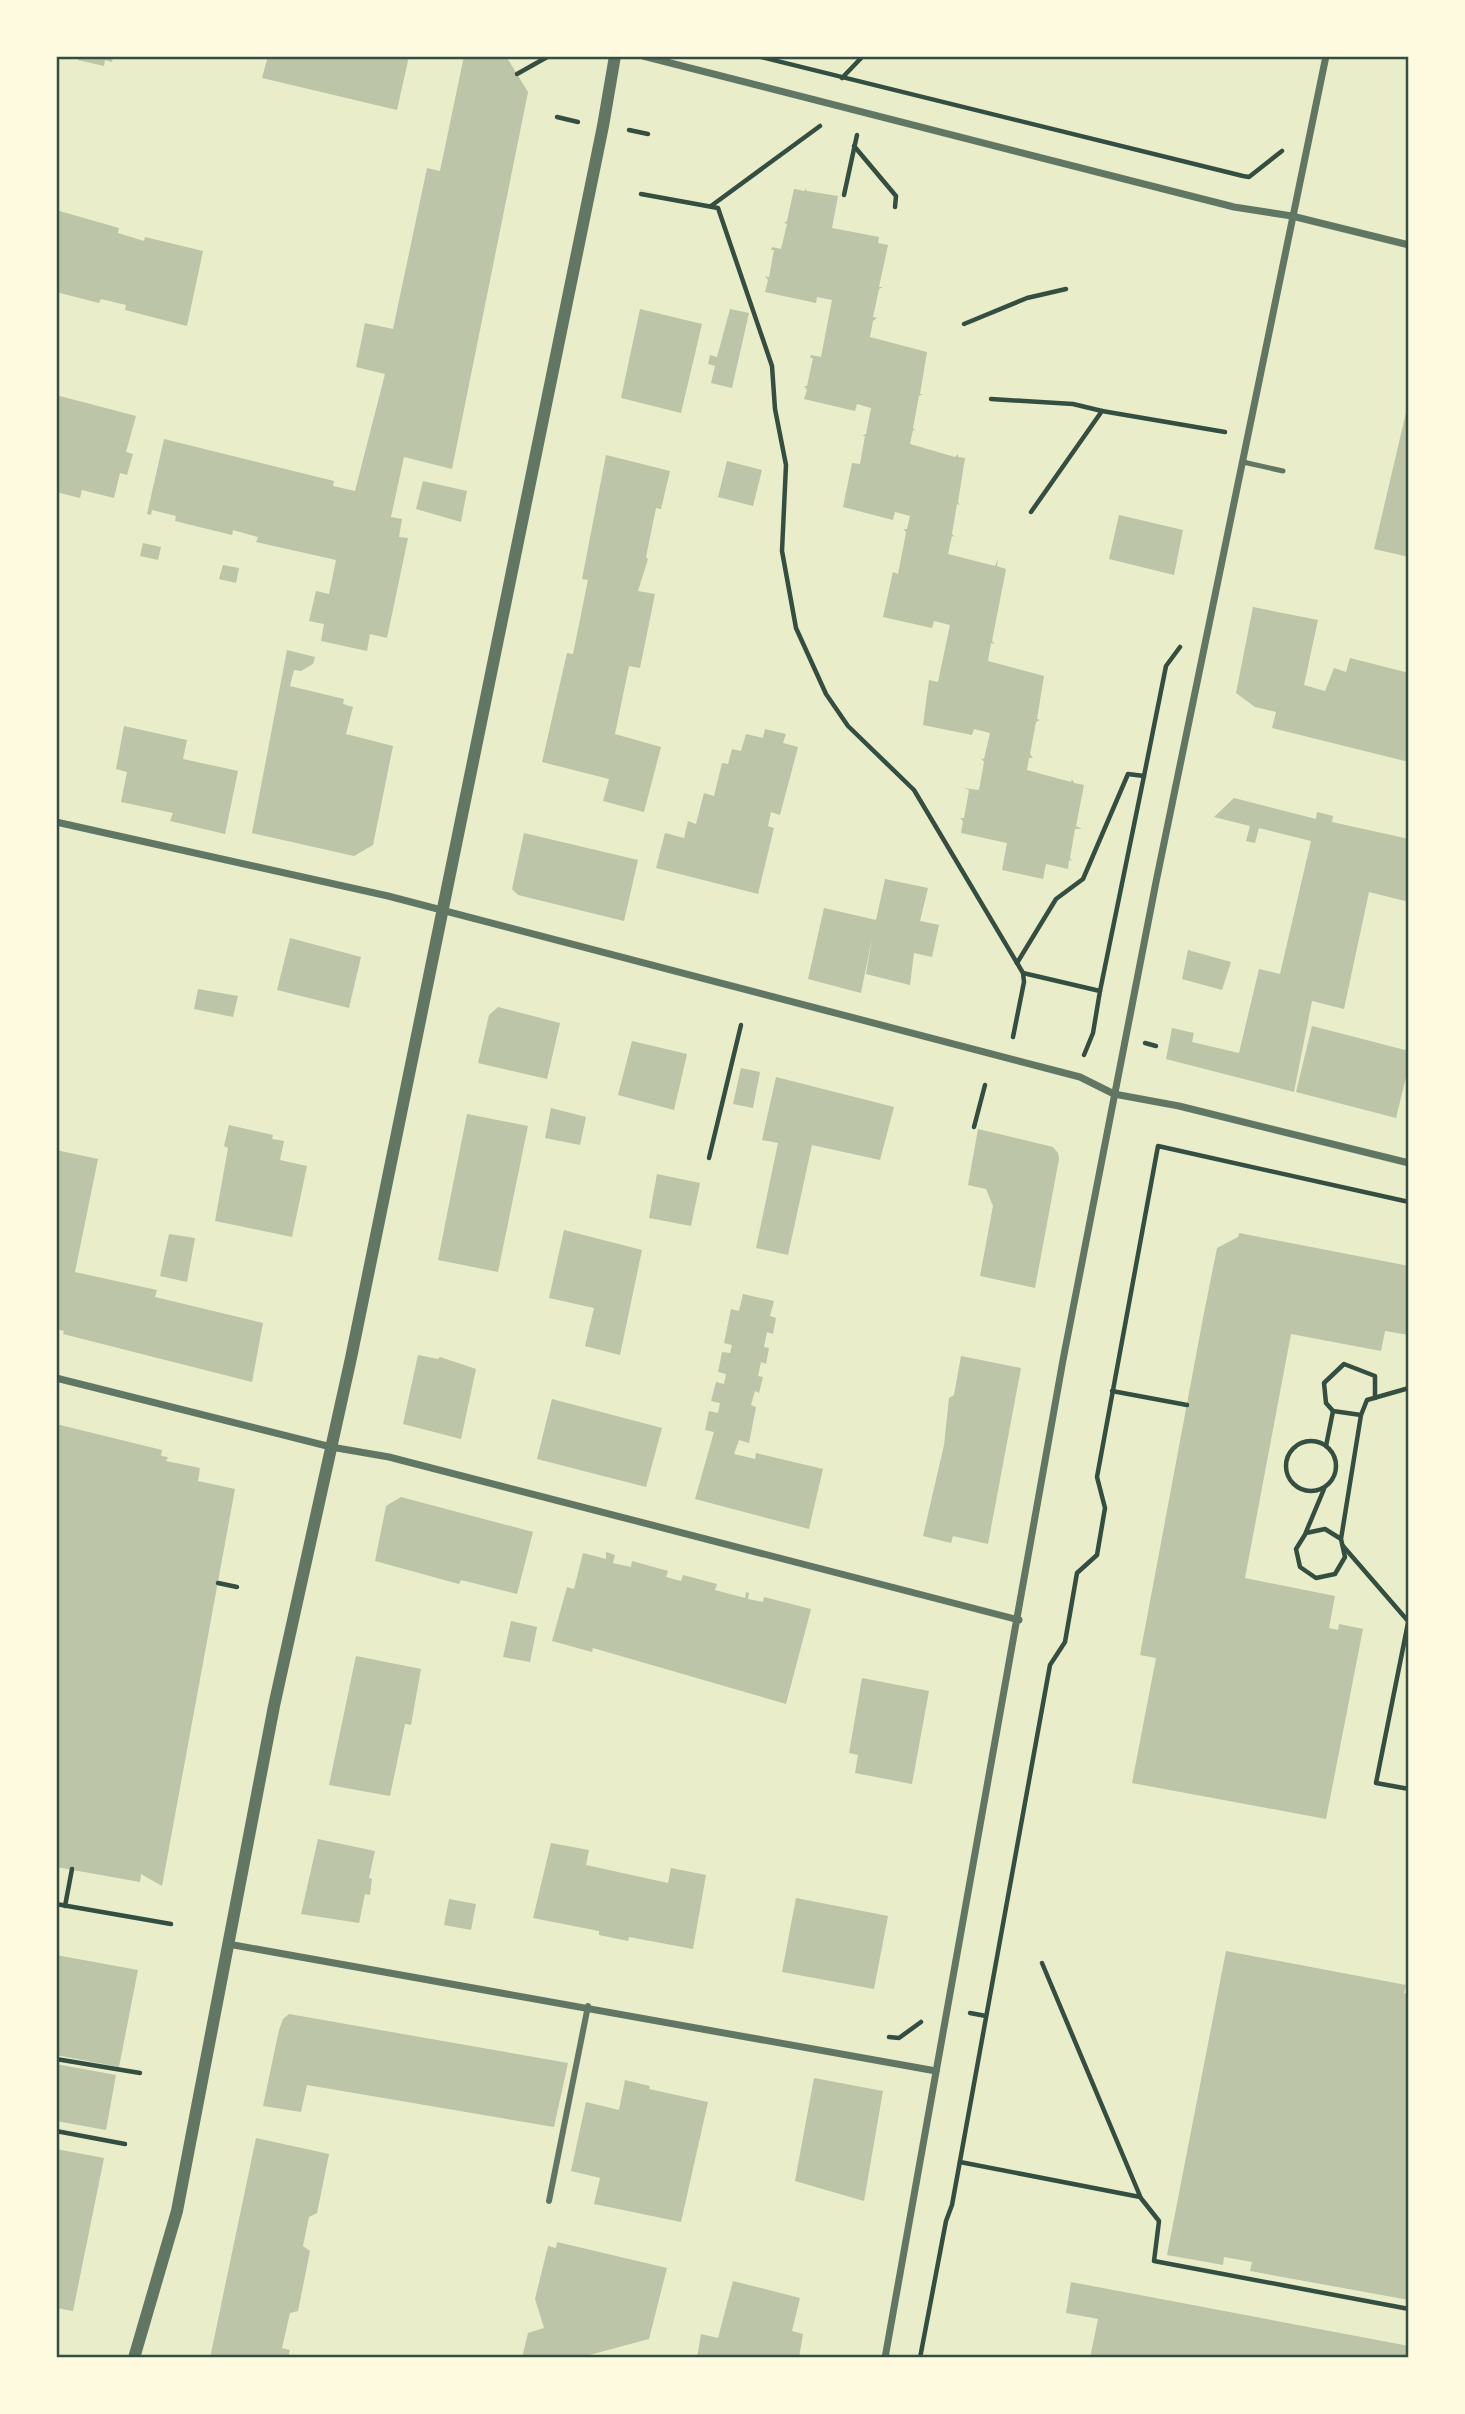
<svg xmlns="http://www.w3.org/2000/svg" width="1465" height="2414" font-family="Signika,sans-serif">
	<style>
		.building { fill: #bcc5a7 }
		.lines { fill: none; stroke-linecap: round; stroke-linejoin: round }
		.path { stroke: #344e41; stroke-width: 4.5 }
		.service { stroke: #617663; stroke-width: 5 }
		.pedestrian { stroke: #617663; stroke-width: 6 }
		.minor { stroke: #617663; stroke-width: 7 }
		.tertiary { stroke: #617663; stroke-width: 12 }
		.neatline { fill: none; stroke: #344e41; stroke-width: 2.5 }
	</style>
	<rect width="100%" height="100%" fill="#e9edc9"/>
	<!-- building -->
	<g class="building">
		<polygon points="79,56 113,56 112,62 105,60 104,66 78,60"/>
		<polygon points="268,56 409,56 397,110 262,78"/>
		<polygon points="464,56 507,58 528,92 452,469 404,457 391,517 402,519 399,537 408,538 387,638 370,634 367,651 321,641 324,624 309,621 316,591 329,594 336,560 256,542 258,537 233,530 232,535 175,521 176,516 152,510 151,515 147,514 164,439 334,481 333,486 355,491 385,374 356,367 365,323 393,329 427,168 440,171"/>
		<polygon points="805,188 807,191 838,196 832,228 879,237 878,243 888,245 879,287 883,287 879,289 873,317 877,318 873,321 870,337 927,352 920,394 923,394 919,396 913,428 916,431 913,430 910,444 955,457 958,454 958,457 965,458 958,502 960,505 957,504 952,534 955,537 952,536 948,554 995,566 998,559 997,566 1006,569 992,641 995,644 991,643 988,661 1044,676 1037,719 1040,720 1036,722 1030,754 1033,758 1029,758 1027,770 1071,782 1072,779 1074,783 1084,785 1076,826 1082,829 1075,829 1070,858 1072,861 1069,860 1068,869 1046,864 1043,879 1002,870 1007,843 961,833 963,821 960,818 964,818 969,790 964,788 979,790 984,762 981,758 984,759 990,733 974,729 972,735 923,725 929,680 938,682 950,625 934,621 932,628 883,617 893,572 898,574 906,533 904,529 907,529 910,516 895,512 893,520 843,507 852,463 860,464 865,436 862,436 866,434 871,408 857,404 855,411 804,399 807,390 804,386 807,386 813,358 810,358 811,355 821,357 832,300 817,297 816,303 765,292 768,280 765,276 769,277 774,250 771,250 772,247 781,249 787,224 784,223 787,221 794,189 805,191"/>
		<polygon points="56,210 119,228 118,233 144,241 145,237 203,251 187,326 125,310 126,305 101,299 99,303 56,292"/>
		<polygon points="640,309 702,324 681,413 621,398"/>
		<polygon points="730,309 749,313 732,388 711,383 715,366 708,364 710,355 717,357"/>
		<polygon points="56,395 136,416 126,452 133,454 127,475 120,473 114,498 82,490 80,498 56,492"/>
		<polygon points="1408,404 1409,404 1409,557 1374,549"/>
		<polygon points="606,455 670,471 661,509 656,508 646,557 648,559 638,591 655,594 640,668 629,666 615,734 661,747 644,812 603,801 609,779 542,762 567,653 573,654 588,580 582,579"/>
		<polygon points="727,461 762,470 753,506 718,497"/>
		<polygon points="423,481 467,491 461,522 416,509"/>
		<polygon points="1119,515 1183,530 1174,575 1109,559"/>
		<polygon points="143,543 161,547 158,560 140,556"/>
		<polygon points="223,565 239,568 236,583 219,579"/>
		<polygon points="1253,607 1318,620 1304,685 1325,691 1334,668 1346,672 1350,658 1409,673 1409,762 1272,728 1276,712 1255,707 1236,693"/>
		<polygon points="287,650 315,657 313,664 301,671 294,670 290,686 344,699 343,704 353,707 346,734 393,746 373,845 354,856 252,833"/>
		<polygon points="124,726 187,740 183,759 238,771 225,834 170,821 173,813 121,802 127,772 116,769"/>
		<polygon points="765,729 786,734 783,743 798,747 780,815 771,812 768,826 774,828 758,894 656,868 665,833 684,838 688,821 696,824 704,793 714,796 722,763 728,764 732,749 741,751 746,734 763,738"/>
		<polygon points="1234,798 1316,819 1317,812 1333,816 1332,822 1409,839 1409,902 1369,892 1344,1009 1312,1001 1294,1092 1166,1059 1172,1028 1194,1033 1192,1042 1239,1053 1259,969 1280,974 1311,841 1259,828 1255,843 1246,841 1250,826 1214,817"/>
		<polygon points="524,833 638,860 624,921 518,895 512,889"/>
		<polygon points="885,879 928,888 920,921 939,925 932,957 914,953 910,985 866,974 872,938 861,993 808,979 824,908 876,920"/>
		<polygon points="290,938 361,957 349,1008 277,990"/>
		<polygon points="1188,950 1231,962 1222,990 1182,979"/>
		<polygon points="198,989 238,996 233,1017 194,1009"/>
		<polygon points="498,1007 560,1023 547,1079 478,1063 489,1015"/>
		<polygon points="1312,1026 1409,1051 1409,1065 1396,1118 1296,1092"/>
		<polygon points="632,1041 687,1054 674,1110 618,1095"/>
		<polygon points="741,1068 760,1072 753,1108 733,1104"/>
		<polygon points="776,1077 894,1107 880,1160 812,1145 788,1255 756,1248 778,1143 762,1140"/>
		<polygon points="551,1108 586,1117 580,1145 545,1138"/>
		<polygon points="467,1114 528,1126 498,1272 438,1260"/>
		<polygon points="229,1125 273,1135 272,1139 284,1141 280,1160 307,1166 292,1237 215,1221 228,1148 224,1146"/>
		<polygon points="978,1129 1053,1147 1058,1153 1059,1159 1035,1288 980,1276 993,1206 986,1189 968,1185"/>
		<polygon points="56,1150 98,1159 75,1272 157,1290 155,1297 263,1323 252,1382 63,1334 64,1331 56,1329"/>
		<polygon points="657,1174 700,1183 691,1226 649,1218"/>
		<polygon points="564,1230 642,1250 620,1355 585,1346 594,1308 549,1298"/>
		<polygon points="1239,1233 1409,1266 1409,1335 1385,1331 1381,1351 1291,1334 1245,1578 1335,1596 1329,1628 1338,1630 1339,1624 1363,1629 1326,1819 1132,1783 1156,1658 1140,1655 1203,1318 1217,1248 1238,1237"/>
		<polygon points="169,1234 195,1238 187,1282 160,1276"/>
		<polygon points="743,1294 774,1301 770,1316 776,1318 773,1334 767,1332 764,1347 769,1348 766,1364 761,1362 758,1376 763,1377 759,1393 755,1391 751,1405 756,1407 749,1443 739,1440 734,1454 755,1459 756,1453 823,1469 809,1529 695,1499 714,1432 705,1430 709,1411 718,1413 720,1403 711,1401 716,1382 724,1384 726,1374 718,1372 722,1352 730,1353 732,1345 724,1343 731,1309 739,1311"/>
		<polygon points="418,1355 438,1359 440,1357 476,1369 461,1439 403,1424"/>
		<polygon points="961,1356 1021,1368 988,1544 953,1536 951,1543 923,1536 944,1445 949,1398 954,1395"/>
		<polygon points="552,1399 662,1428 646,1487 537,1459"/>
		<polygon points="56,1424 162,1450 161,1456 168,1457 166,1461 200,1468 198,1481 235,1489 162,1886 141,1874 140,1882 56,1867"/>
		<polygon points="401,1497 533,1532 517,1594 461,1580 459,1584 375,1561 386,1506"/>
		<polygon points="606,1552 615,1555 613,1563 631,1567 632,1561 668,1571 666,1577 681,1581 683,1575 717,1584 715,1590 745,1598 746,1592 749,1593 748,1599 763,1602 764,1597 811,1609 786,1704 593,1648 592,1652 552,1641 567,1587 574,1589 583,1553 606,1559"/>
		<polygon points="511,1621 537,1627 530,1662 503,1657"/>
		<polygon points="356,1656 421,1669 411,1725 405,1724 390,1796 329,1785"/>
		<polygon points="862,1678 929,1691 912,1784 855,1773 858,1755 849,1753"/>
		<polygon points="318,1839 375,1851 369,1878 372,1879 370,1895 365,1894 359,1923 301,1914"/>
		<polygon points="551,1843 589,1850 586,1865 668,1883 671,1868 706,1875 693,1949 629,1937 628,1941 599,1935 599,1931 533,1918"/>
		<polygon points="796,1898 888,1916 874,1989 782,1972"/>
		<polygon points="449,1899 476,1904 471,1930 444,1925"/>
		<polygon points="1226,1951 1406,1985 1404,1993 1409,1994 1409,2300 1250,2271 1252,2262 1224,2257 1223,2265 1167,2255"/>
		<polygon points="56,1955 138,1970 119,2067 56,2055"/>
		<polygon points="289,2014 568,2063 554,2127 307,2085 301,2112 263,2106 279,2030 283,2019"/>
		<polygon points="56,2064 116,2075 106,2130 56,2121"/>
		<polygon points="814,2078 883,2091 864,2201 795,2181"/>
		<polygon points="625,2080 650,2086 649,2089 708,2102 681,2222 594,2204 600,2178 571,2171 586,2102 619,2110"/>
		<polygon points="256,2138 329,2154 317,2213 309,2217 303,2246 310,2251 298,2311 290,2313 282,2348 290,2350 288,2358 210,2358"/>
		<polygon points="56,2149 104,2158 73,2311 56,2308"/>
		<polygon points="557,2242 667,2268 649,2339 578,2358 522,2358 528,2333 544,2328 535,2299 548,2246 556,2248"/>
		<polygon points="733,2281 800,2298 792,2331 803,2334 799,2358 697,2358 701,2334 718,2338"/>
		<polygon points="1071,2282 1409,2346 1409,2358 1090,2358 1098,2319 1066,2313"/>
	</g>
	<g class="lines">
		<!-- path -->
		<g class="path">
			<polyline points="757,56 1243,176 1249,177 1282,151"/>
			<polyline points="517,74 549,56"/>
			<polyline points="842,78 863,56"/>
			<polyline points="557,117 578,122"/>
			<polyline points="629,130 648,134"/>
			<polyline points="854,146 896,196 895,207"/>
			<polyline points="641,194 718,208 772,366 775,409 786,465 782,551 796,628 826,694 848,726 914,790 1023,973 1100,991 1093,1033 1084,1055"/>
			<polyline points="844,195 857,135"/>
			<polyline points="711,206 820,126"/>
			<polyline points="964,324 1027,298 1066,289"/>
			<polyline points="991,399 1073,404 1102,411"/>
			<polyline points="1031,512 1102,411 1225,432"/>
			<polyline points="1017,963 1056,899 1083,879 1128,774 1144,776 1166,666 1180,647"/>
			<polyline points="1100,991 1144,776"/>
			<polyline points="1013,1037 1024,982 1023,973"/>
			<polyline points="1145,1043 1156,1046"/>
			<polyline points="974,1127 985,1085"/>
			<polyline points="709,1158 741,1025"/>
			<polyline points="1112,1391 1187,1405"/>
			<polyline points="1361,1415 1333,1411 1326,1403 1324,1383 1344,1364 1375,1376 1375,1398"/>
			<circle cx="1311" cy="1466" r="25"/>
			<polyline points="1326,1446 1333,1411"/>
			<polyline points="1306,1532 1324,1489"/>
			<polyline points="1341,1539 1325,1529 1306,1533 1296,1549 1300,1567 1316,1578 1335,1574 1345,1557 1341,1539 1361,1415 1367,1400 1409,1388"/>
			<polyline points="1343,1546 1408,1621"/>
			<polyline points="218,1583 237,1587"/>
			<polyline points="1409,1618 1376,1783 1409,1789"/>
			<polyline points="56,1904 171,1924"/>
			<polyline points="65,1906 72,1869"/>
			<polyline points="1042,1963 1140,2196"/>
			<polyline points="970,2013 986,2016"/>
			<polyline points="889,2037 899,2038 921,2022"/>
			<polyline points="56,2059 140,2073"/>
			<polyline points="56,2131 125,2144"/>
			<polyline points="960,2162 1140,2197 1159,2221 1154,2261 1409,2309"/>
			<polyline points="920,2358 946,2221 952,2205 1050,1665 1065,1642 1077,1573 1097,1555 1105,1508 1097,1477 1158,1146 1409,1202"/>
		</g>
		<!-- service -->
		<polyline class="service" points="1243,462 1283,471"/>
		<!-- pedestrian -->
		<polyline class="pedestrian" points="549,2201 588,2006"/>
		<!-- minor -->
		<g class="minor">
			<polyline points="643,56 1234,207 1292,216 1409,245"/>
			<polyline points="56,822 388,896 1080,1077 1114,1094 1179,1106 1409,1163"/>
			<polyline points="56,1378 331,1447 389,1457 1019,1620"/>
			<polyline points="228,1944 936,2071"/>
			<polyline points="885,2358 1063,1360 1156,882 1326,56"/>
		</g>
		<!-- tertiary -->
		<polyline class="tertiary" points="134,2358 177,2211 274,1706 351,1358 603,126 615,56"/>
	</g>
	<!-- border -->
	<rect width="1465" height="2414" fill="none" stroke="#fefae0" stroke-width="116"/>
	<rect x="58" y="58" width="1349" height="2298" class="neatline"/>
</svg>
